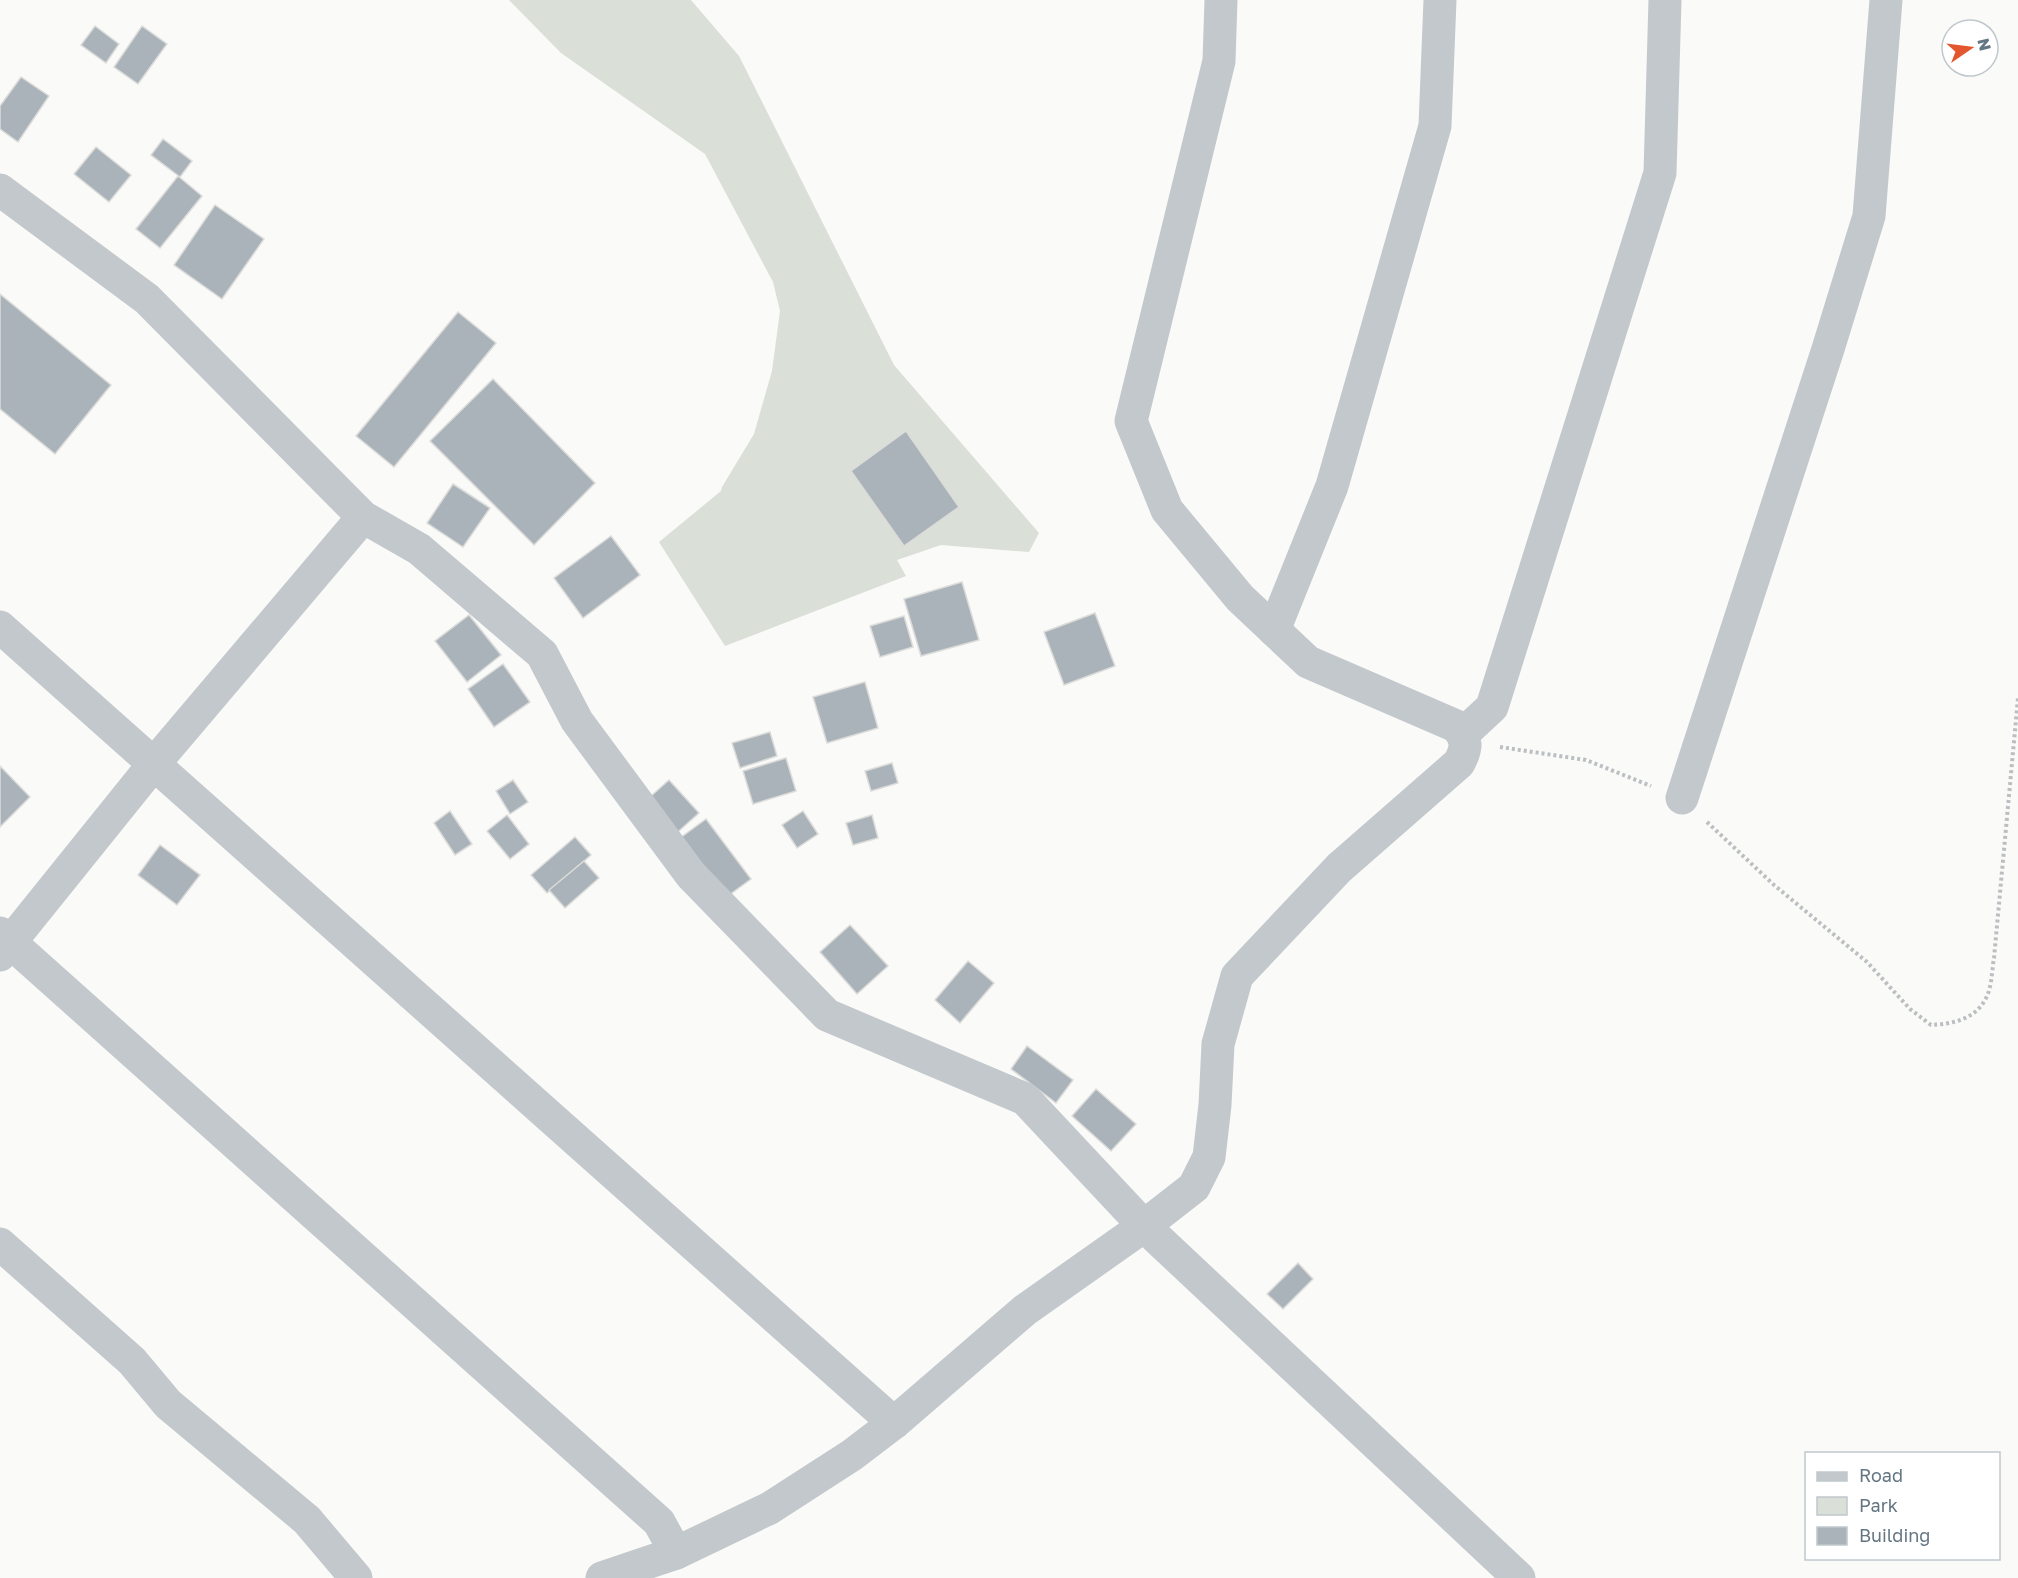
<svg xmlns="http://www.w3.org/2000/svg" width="2018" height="1578" font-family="'Golos Text',sans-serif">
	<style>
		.green { fill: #dadfd7 }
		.building { fill: #aab3b9; stroke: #dcdcda; stroke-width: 1.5 }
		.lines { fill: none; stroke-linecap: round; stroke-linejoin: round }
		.path { stroke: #bbbfc2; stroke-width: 4; stroke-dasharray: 3 3; stroke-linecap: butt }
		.minor { stroke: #c3c8cc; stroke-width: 33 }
	</style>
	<rect width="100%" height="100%" fill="#fafaf8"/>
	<!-- green -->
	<polygon class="green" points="509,0 691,0 739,56 894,365 1039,533 1029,552 941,545 897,560 906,576 725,646 659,542 721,491 722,487 754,434 772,371 780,311 773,282 705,154 561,53"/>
	<!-- building -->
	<g class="building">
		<polygon points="95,26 119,44 106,63 81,45"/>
		<polygon points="142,26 167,44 138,84 114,67"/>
		<polygon points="21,77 49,96 18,142 0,129 0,106"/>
		<polygon points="163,139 192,161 180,177 151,155"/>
		<polygon points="96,147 131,175 109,202 74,174"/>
		<polygon points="178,176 202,196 160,248 136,229"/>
		<polygon points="215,205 264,239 222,299 174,265"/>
		<polygon points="0,294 111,385 55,454 0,409"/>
		<polygon points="458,312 496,343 394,467 356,436"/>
		<polygon points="493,379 595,483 534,545 430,441"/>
		<polygon points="906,431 959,507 904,546 851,471"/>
		<polygon points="453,484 490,508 463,547 427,523"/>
		<polygon points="611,536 640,575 583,618 554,578"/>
		<polygon points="962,582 979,640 921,656 904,599"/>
		<polygon points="1095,613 1115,666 1064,685 1044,632"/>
		<polygon points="469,615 501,655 467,682 435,641"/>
		<polygon points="904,616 913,647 880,657 870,626"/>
		<polygon points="503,664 530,702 494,727 468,689"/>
		<polygon points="865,682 878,728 827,743 813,697"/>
		<polygon points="770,732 777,756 740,768 732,743"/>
		<polygon points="786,758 796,791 753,804 743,771"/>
		<polygon points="892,763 898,783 871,791 865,771"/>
		<polygon points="0,766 30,797 0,827"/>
		<polygon points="513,780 528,802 510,814 496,791"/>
		<polygon points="669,780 699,813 671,838 641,805"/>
		<polygon points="450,811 472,844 455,855 434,823"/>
		<polygon points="803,811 818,834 797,848 782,825"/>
		<polygon points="507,815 529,844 510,859 487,831"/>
		<polygon points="872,815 878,838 853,845 846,823"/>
		<polygon points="706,819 751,879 721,901 676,841"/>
		<polygon points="575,837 591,855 547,893 531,875"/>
		<polygon points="160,845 200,875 177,905 138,875"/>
		<polygon points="584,861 599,878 565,908 549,890"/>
		<polygon points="850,925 888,966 857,994 820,952"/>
		<polygon points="968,961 994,983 960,1023 935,1000"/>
		<polygon points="1027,1046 1073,1080 1056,1103 1011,1069"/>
		<polygon points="1096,1089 1136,1124 1111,1151 1072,1116"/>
		<polygon points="1298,1263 1313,1279 1283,1309 1267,1294"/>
	</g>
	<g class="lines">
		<!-- path -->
		<g class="path">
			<polyline points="1500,747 1586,760 1651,786"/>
			<path d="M1707 822 1774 885 1867 962 1910 1009 1931 1025C1953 1024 1977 1019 1987 996 1992 985 1992 969 1994 958L2018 698"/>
		</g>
		<!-- minor -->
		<g class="minor">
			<polyline points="0,190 147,299 363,517 419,549 542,654 577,721 691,875 827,1015 1025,1099 1144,1226 1519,1578"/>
			<polyline points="0,627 894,1423"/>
			<polyline points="1274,630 1332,486 1435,126 1440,0"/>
			<polyline points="1463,734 1492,707 1660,173 1665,0"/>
			<polyline points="1682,798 1828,349 1869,216 1886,0"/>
			<polyline points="0,933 659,1522 676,1553"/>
			<polyline points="0,955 153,765 363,517"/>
			<polyline points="0,1244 132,1361 168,1404 307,1520 356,1578"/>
			<path d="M602 1578 676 1553 770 1508 852 1455 894 1423 1025 1310 1144 1226 1194 1187 1209 1157 1215 1105 1218 1044 1237 976 1339 868 1459 763C1467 748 1468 740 1456 726L1308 662 1240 598 1167 510 1131 421 1219 61 1221 0"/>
		</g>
	</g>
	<!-- legend -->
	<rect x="1805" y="1452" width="195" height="108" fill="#ffffff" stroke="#c1c8cd" stroke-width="1.5"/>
	<rect x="1817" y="1472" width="30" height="9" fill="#c3c8cc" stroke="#c1c8cd" stroke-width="1.5"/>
	<text x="1859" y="1482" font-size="18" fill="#657683">Road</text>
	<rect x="1817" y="1497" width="30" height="18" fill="#dadfd7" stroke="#c1c8cd" stroke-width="1.5"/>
	<text x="1859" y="1512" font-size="18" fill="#657683">Park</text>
	<rect x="1817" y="1527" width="30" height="18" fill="#aab3b9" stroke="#c1c8cd" stroke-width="1.5"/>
	<text x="1859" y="1542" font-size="18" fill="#657683">Building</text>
	<!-- north arrow -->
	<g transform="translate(1970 48) rotate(76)"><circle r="28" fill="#ffffff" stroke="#c1c8cd" stroke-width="1.5"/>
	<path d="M0-4.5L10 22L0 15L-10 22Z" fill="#e4572e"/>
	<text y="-9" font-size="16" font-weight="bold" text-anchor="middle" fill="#657683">N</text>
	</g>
</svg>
